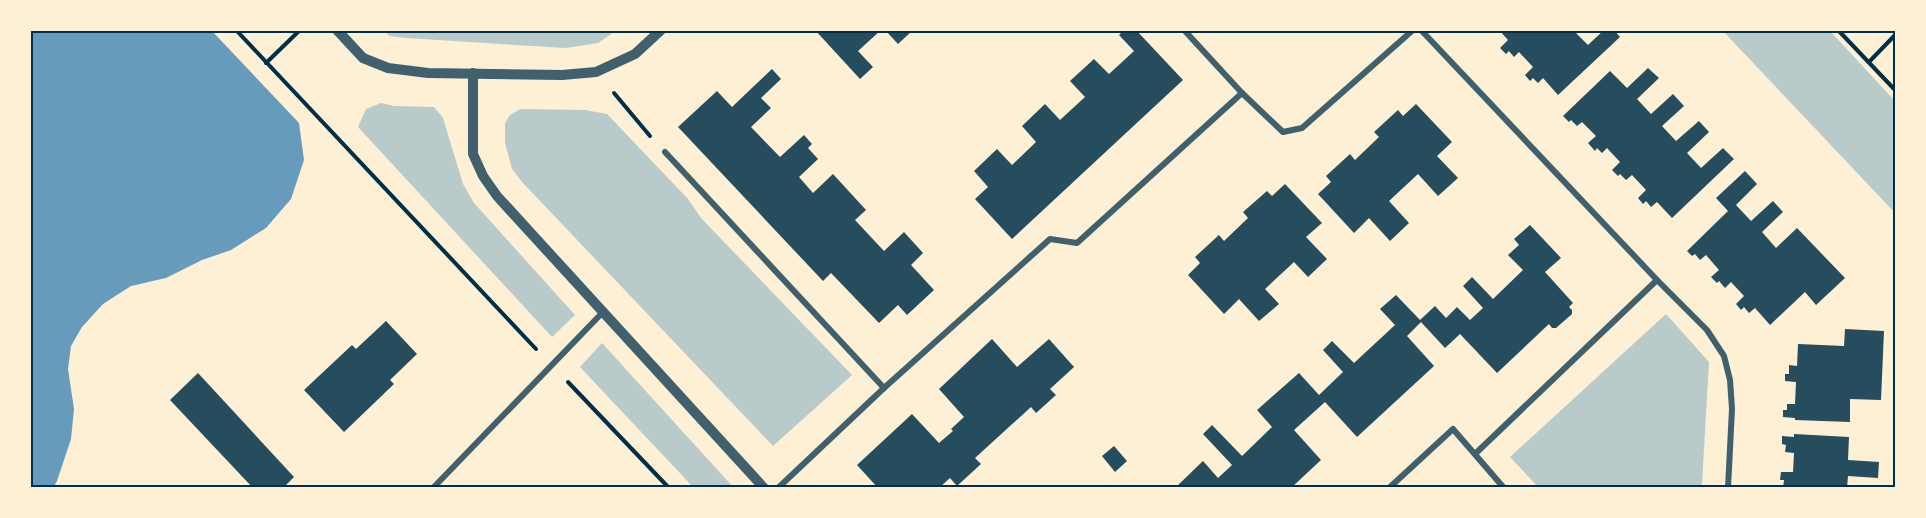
<svg xmlns="http://www.w3.org/2000/svg" width="1926" height="518" font-family="'IBM Plex Sans',sans-serif">
	<style>
		.green { fill: #b9caca }
		.water { fill: #669bbc }
		.building { fill: #264d5e }
		.lines { fill: none; stroke-linecap: round; stroke-linejoin: round }
		.path { stroke: #003049; stroke-width: 4 }
		.minor { stroke: #3f606c; stroke-width: 6 }
		.tertiary { stroke: #3f606c; stroke-width: 10 }
		.neatline { fill: none; stroke: #003049; stroke-width: 2 }
	</style>
	<rect width="100%" height="100%" fill="#fdf0d5"/>
	<!-- green -->
	<g class="green">
		<polygon points="384,30 617,30 598,43 566,48 406,38 389,36"/>
		<polygon points="1722,30 1829,30 1896,102 1896,214"/>
		<polygon points="381,103 394,106 434,107 443,118 463,184 474,203 575,315 552,337 358,127 366,109"/>
		<polygon points="520,109 585,110 607,114 688,199 701,218 852,375 773,446 523,183 512,169 505,143 505,123 510,115"/>
		<polygon points="1666,314 1709,362 1702,484 1697,488 1539,488 1510,457"/>
		<polygon points="602,343 734,488 694,488 580,367"/>
	</g>
	<!-- water -->
	<polygon class="water" points="30,30 211,30 299,123 304,160 291,199 266,228 231,250 202,260 166,278 131,286 103,304 82,327 71,346 68,369 74,409 71,439 57,481 53,488 30,488"/>
	<!-- building -->
	<g class="building">
		<polygon points="815,30 881,30 858,51 873,67 860,79"/>
		<polygon points="885,30 913,30 898,44"/>
		<polygon points="1124,30 1136,30 1183,80 1012,239 975,199 988,187 974,171 997,149 1012,165 1036,142 1022,126 1045,104 1060,120 1085,97 1070,81 1094,59 1109,74 1121,63 1134,51 1119,35"/>
		<polygon points="1499,30 1573,30 1588,45 1604,30 1614,30 1620,37 1558,95 1543,78 1538,83 1533,78 1530,81 1525,75 1533,67 1519,52 1514,57 1509,51 1506,54 1500,48 1508,40"/>
		<polygon points="1648,68 1659,78 1637,99 1651,114 1673,94 1684,106 1662,126 1676,141 1699,121 1709,132 1687,153 1701,168 1723,148 1734,159 1672,218 1657,202 1651,207 1646,201 1643,204 1638,198 1646,190 1632,175 1626,180 1620,174 1618,176 1612,170 1620,162 1607,148 1602,153 1597,148 1595,151 1588,143 1596,136 1582,122 1577,126 1571,120 1569,122 1563,116 1610,71 1627,88"/>
		<polygon points="772,69 781,79 761,98 771,108 751,127 780,157 804,135 812,144 808,148 818,159 799,177 813,193 833,174 866,210 855,220 884,251 904,232 923,253 911,265 934,290 907,315 898,305 879,323 831,273 823,281 678,127 717,91 732,107"/>
		<polygon points="1416,104 1452,142 1437,156 1458,178 1438,196 1418,174 1389,201 1409,223 1390,241 1369,218 1354,233 1318,194 1331,182 1326,176 1350,154 1355,160 1379,137 1374,132 1398,110 1403,116"/>
		<polygon points="1745,171 1757,184 1736,205 1751,221 1773,201 1783,212 1762,232 1776,248 1797,228 1845,278 1816,305 1805,292 1770,325 1755,308 1749,313 1744,307 1741,310 1736,304 1744,296 1731,282 1725,288 1719,281 1717,283 1711,277 1719,270 1706,255 1700,260 1695,254 1692,256 1687,251 1728,211 1716,198"/>
		<polygon points="1285,184 1322,223 1306,237 1327,259 1308,277 1294,262 1265,289 1279,304 1259,321 1239,299 1224,314 1188,275 1200,263 1195,257 1219,235 1224,241 1248,218 1243,212 1267,191 1272,196"/>
		<polygon points="1530,225 1561,258 1545,272 1573,303 1569,307 1572,310 1572,314 1556,328 1552,328 1549,324 1497,373 1460,334 1445,348 1421,322 1407,336 1434,366 1357,437 1325,402 1294,430 1321,460 1291,488 1177,488 1176,487 1203,461 1218,478 1232,465 1203,434 1212,425 1242,456 1272,427 1257,410 1299,373 1319,395 1343,372 1323,350 1332,341 1354,363 1395,325 1380,309 1396,295 1420,320 1435,306 1446,318 1457,307 1470,320 1483,308 1463,286 1472,277 1493,299 1523,270 1508,255 1519,245 1514,239"/>
		<polygon points="386,321 417,354 390,380 394,384 344,432 304,390 352,345 356,349"/>
		<polygon points="1845,329 1884,331 1881,400 1850,399 1850,422 1795,420 1795,418 1783,417 1783,410 1787,410 1787,404 1795,404 1796,382 1785,381 1785,374 1789,374 1789,365 1797,366 1798,344 1844,346"/>
		<polygon points="992,339 1017,367 1049,339 1074,367 1050,389 1056,395 1036,413 1031,407 975,458 981,464 957,486 950,478 939,488 878,488 857,465 912,414 939,443 953,431 951,429 964,417 939,389"/>
		<polygon points="198,373 294,477 283,488 253,488 170,400"/>
		<polygon points="1794,434 1849,437 1848,460 1879,462 1878,478 1848,476 1847,488 1783,488 1784,480 1780,480 1781,472 1793,472 1794,453 1785,452 1786,445 1782,444 1782,436 1794,437"/>
		<polygon points="1114,446 1127,461 1115,472 1102,456"/>
	</g>
	<g class="lines">
		<!-- path -->
		<g class="path">
			<polyline points="236,30 536,349"/>
			<polyline points="1838,30 1896,91"/>
			<polyline points="1869,62 1896,34"/>
			<polyline points="266,63 300,30"/>
			<polyline points="614,93 650,136"/>
			<polyline points="568,382 669,488"/>
		</g>
		<!-- minor -->
		<g class="minor">
			<polyline points="1184,30 1242,93 1283,132 1302,128 1413,30"/>
			<polyline points="1421,30 1657,280 1707,330 1724,356 1730,380 1732,409 1728,488"/>
			<polyline points="665,152 884,388"/>
			<polyline points="1475,454 1657,280"/>
			<polyline points="433,488 603,312"/>
			<polyline points="778,488 884,388 1050,239 1077,243 1242,93"/>
			<polyline points="1389,488 1453,429 1504,488"/>
		</g>
		<!-- tertiary -->
		<g class="tertiary">
			<polyline points="337,30 363,58 388,68 428,73 562,75 596,72 635,54 661,30"/>
			<polyline points="473,73 473,154 483,176 497,196 764,488"/>
		</g>
	</g>
	<!-- border -->
	<rect width="1926" height="518" fill="none" stroke="#fdf0d5" stroke-width="63"/>
	<rect x="32" y="32" width="1862" height="454" class="neatline"/>
</svg>
